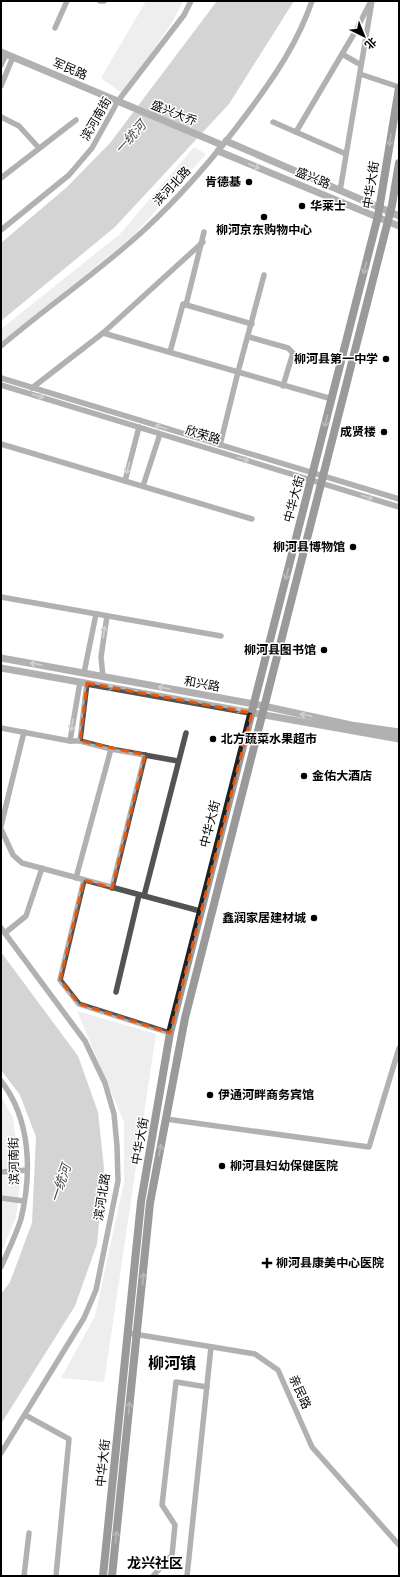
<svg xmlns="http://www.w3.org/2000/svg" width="400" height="1577" font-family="Arial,'Noto Sans SC',sans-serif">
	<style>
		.green { fill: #dadada }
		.water { fill: #a1a1a1 }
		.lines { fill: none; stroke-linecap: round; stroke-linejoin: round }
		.minor { stroke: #535353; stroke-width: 5.5 }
		.tertiary { stroke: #535353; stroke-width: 7 }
		.secondary { stroke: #202020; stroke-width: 8 }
		.oneway { stroke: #636363 }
		.oneway2 { stroke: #989898 }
		.marked { fill: none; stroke: #e8590c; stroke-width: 3; stroke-dasharray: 8 5; stroke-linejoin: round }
		.poi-dot { fill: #000; stroke: #fff; stroke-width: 1.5 }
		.labels { text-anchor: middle; stroke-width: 3; stroke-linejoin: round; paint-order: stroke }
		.street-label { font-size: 12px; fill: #000; stroke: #fff }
		.poi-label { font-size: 12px; font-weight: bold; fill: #000; stroke: #fff; text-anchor: end }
		.water-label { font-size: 13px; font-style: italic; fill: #424242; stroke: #fff }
		.quarter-label { font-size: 14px; font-weight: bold; fill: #000; stroke: #fff }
		.district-label { font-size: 16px; font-weight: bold; fill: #000; stroke: #fff }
	</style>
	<rect width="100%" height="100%" fill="#fff"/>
	<!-- green -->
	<g class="green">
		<polygon points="146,1 183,1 173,21 123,94 101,78"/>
		<polygon points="194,147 206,154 134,235 1,344 1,329 120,234"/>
		<polygon points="77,1011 156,1034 104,1382 61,1378 95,1316 124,1182 124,1122"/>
		<polygon points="1,1096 13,1118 21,1176 16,1217 1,1253"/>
	</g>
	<!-- water -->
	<g class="water">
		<polygon points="217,1 294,1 229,104 115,227 1,321 1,243 67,187 110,143"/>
		<polygon points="1,952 78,1056 98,1112 104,1168 97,1244 75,1306 1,1424 1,1294 10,1282 32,1223 36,1137 20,1095 1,1070"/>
	</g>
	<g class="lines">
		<!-- minor -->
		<g class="minor">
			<polyline points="100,1 104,1"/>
			<polyline points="55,28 67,1"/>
			<polyline points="342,54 361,65"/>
			<polyline points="1,65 6,54"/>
			<polyline points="360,74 399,87"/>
			<polyline points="1,86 13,57"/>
			<polyline points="1,117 19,126 39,148"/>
			<polyline points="273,122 346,154"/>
			<polyline points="296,132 355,32 370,3"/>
			<polyline points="1,178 76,120"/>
			<polyline points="340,191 372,1"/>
			<polyline points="1,230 69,175 92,148 118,101 184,15 191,1"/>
			<polyline points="264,275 238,372 332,399"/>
			<polyline points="186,305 204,232"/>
			<polyline points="103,333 238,372 220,445"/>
			<polyline points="249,337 288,348 293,353 283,386"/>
			<path d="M1 346C47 307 98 272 143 231 182 195 217 154 249 111 275 76 298 42 312 1"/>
			<polyline points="170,352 183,304 252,324"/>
			<polyline points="1,378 399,499"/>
			<polyline points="1,385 399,507"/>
			<polyline points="32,388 103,333 203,242"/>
			<polyline points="1,444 252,519"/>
			<polyline points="125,481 139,427"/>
			<polyline points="143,486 160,434"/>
			<polyline points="1,597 221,636"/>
			<polyline points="84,673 96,614"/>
			<polyline points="103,677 101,657 107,616"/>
			<polyline points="1,728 70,741 80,741 111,749 178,761"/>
			<polyline points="70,741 80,682"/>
			<polyline points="80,741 87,683"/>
			<polyline points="1,826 24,732"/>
			<polyline points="1,829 13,855 22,863 200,911"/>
			<polyline points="76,878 111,749"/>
			<polyline points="84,880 60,980 79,1004 170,1033"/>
			<polyline points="112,888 145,755"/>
			<polyline points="144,896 186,733"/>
			<polyline points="1,928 85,1041 105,1083 114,1114 117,1146 118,1181 96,1290 84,1318 1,1453"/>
			<polyline points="5,933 26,916 42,868"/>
			<polyline points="116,992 139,895"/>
			<path d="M1 1081C31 1119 32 1173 21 1219 16 1235 8 1251 1 1267"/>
			<polyline points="166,1119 369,1147 399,1048"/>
			<polyline points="1,1172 27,1170"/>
			<polyline points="1,1198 24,1201"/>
			<polyline points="128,1333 255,1354 278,1370 312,1447 399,1545"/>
			<polyline points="25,1415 69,1439 56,1576"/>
			<polyline points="24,1576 29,1533"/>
			<polyline points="153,1576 172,1555 175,1525 162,1505 176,1382 207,1387"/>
			<polyline points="187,1576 211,1347"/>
		</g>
		<!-- tertiary -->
		<g class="tertiary">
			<polyline points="1,52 222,145"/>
			<polyline points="226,141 399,216"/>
			<polyline points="218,151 399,226"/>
			<polyline points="1,658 254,704 351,725 399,732"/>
			<polyline points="1,668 399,739"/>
		</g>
		<!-- secondary -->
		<g class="secondary">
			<polyline points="103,1576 141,1202 170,1033 378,216 399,88"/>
			<polyline points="112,1576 150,1203 185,1018 392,205 399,163"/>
		</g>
	</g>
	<!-- one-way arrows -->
	<defs><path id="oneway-shaft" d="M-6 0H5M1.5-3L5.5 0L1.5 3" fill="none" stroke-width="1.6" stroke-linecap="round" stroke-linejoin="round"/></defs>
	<g class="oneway">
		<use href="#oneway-shaft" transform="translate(390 140) rotate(99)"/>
		<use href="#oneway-shaft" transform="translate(365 268) rotate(104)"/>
		<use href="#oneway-shaft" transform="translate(326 421) rotate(104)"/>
		<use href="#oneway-shaft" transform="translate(287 574) rotate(105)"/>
		<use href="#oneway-shaft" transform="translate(160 1150) rotate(-80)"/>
		<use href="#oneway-shaft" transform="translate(143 1279) rotate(-84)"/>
		<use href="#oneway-shaft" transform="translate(129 1408) rotate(-84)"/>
		<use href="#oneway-shaft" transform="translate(116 1537) rotate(-84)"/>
	</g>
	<g class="oneway2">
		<use href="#oneway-shaft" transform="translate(254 166) rotate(23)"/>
		<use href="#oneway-shaft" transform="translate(38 396) rotate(17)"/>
		<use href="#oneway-shaft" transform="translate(161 427) rotate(-163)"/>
		<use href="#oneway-shaft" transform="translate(243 459) rotate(17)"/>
		<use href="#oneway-shaft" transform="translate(128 468) rotate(105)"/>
		<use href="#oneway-shaft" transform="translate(367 497) rotate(17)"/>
		<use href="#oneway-shaft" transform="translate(104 632) rotate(-82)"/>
		<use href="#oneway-shaft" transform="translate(36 664) rotate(-169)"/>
		<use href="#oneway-shaft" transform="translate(108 687) rotate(10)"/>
		<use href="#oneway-shaft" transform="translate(164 688) rotate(-170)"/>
		<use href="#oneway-shaft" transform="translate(236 710) rotate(11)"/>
		<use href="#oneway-shaft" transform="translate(306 715) rotate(-168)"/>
		<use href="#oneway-shaft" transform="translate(72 725) rotate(100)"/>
	</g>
	<!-- marked area -->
	<path d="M0 0H400V1577H0ZM87 683 252 713 170 1033 79 1004 60 980 84 880 112 888 145 755 80 741Z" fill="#fff" fill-opacity=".55" fill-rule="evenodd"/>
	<path class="marked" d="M87 683 252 713 170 1033 79 1004 60 980 84 880 112 888 145 755 80 741Z"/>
	<!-- markers -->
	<g class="poi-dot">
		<circle cx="249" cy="182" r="4"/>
		<circle cx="302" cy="206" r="4"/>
		<circle cx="264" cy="217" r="4"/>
		<circle cx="386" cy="359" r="4"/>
		<circle cx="384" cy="432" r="4"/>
		<circle cx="353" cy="547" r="4"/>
		<circle cx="324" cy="650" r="4"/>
		<circle cx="213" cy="739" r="4"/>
		<circle cx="304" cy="776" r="4"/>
		<circle cx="314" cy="918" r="4"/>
		<circle cx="210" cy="1095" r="4"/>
		<circle cx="222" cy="1166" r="4"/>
		<path d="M265 1257h4v4h4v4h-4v4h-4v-4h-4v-4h4z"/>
	</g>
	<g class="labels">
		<!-- street labels -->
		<g class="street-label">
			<text transform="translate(70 69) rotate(23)" y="4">军民路</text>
			<text transform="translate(174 113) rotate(22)" y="4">盛兴大乔</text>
			<text transform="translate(96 119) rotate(-60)" y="4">滨河南街</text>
			<text transform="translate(313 178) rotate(23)" y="4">盛兴路</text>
			<text transform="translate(371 185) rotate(-81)" y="4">中华大街</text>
			<text transform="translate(172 186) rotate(-47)" y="4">滨河北路</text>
			<text transform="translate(203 435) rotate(17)" y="4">欣荣路</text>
			<text transform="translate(294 499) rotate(-75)" y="4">中华大街</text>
			<text transform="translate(202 684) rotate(10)" y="4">和兴路</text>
			<text transform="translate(210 824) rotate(-76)" y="4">中华大街</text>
			<text transform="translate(140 1141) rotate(-80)" y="4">中华大街</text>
			<text transform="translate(14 1161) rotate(-91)" y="4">滨河南街</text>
			<text transform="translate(102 1197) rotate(-81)" y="4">滨河北路</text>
			<text transform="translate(300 1392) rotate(66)" y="4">亲民路</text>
			<text transform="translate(103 1463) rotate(-84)" y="4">中华大街</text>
		</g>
		<!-- poi labels -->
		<g class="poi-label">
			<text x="241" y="186">肯德基</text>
			<text x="310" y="210" text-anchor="start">华莱士</text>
			<text x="264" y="234" text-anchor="middle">柳河京东购物中心</text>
			<text x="378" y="363">柳河县第一中学</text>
			<text x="376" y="436">成贤楼</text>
			<text x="345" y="551">柳河县博物馆</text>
			<text x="316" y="654">柳河县图书馆</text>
			<text x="221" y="743" text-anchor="start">北方蔬菜水果超市</text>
			<text x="312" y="780" text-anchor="start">金佑大酒店</text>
			<text x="306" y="922">鑫润家居建材城</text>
			<text x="218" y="1099" text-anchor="start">伊通河畔商务宾馆</text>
			<text x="230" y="1170" text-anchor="start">柳河县妇幼保健医院</text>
			<text x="276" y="1267" text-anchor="start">柳河县康美中心医院</text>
		</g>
		<!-- water labels -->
		<g class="water-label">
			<text transform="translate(130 137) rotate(-48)" y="5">一统河</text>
			<text transform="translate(60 1183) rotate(-71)" y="5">一统河</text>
		</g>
		<!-- quarter labels -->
		<g class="quarter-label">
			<text x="155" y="1568">龙兴社区</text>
		</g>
		<!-- district labels -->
		<g class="district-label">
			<text x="172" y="1369">柳河镇</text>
		</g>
	</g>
	<!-- border -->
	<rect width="400" height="1577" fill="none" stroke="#000000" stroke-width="4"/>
	<!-- north arrow -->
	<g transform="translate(364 36) rotate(137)" stroke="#ffffff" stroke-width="3" paint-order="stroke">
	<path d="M0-3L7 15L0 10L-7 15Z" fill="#000000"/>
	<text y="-6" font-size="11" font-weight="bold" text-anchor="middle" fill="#000000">北</text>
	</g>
</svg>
